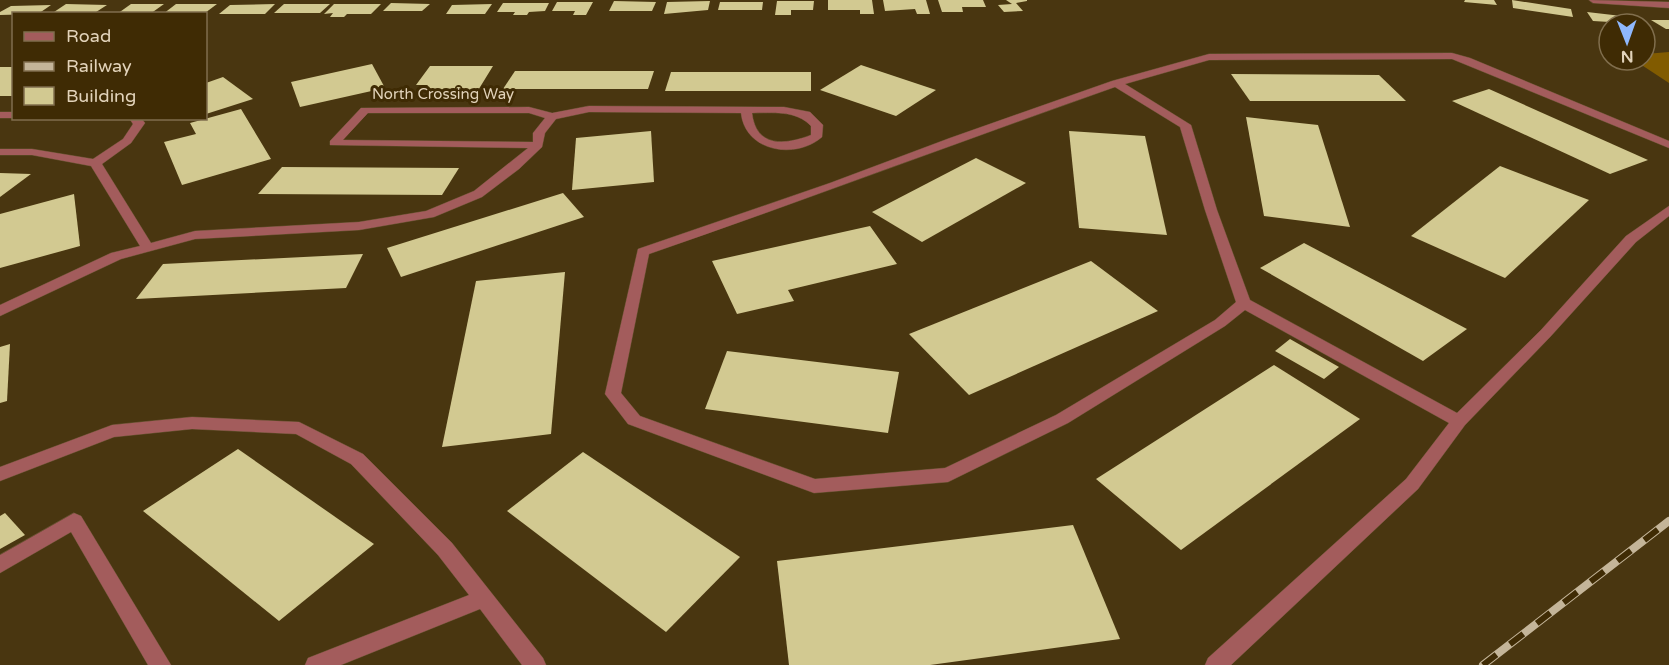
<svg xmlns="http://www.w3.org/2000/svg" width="1669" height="665" font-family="'Varela Round',sans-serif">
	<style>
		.green { fill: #815b00 }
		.building { fill: #d2c991 }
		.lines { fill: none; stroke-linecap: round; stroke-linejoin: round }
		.minor-casing { stroke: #65522f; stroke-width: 1 }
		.minor { fill: #a35c5c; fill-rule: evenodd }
		.rail-casing { stroke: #c4b599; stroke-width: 8 }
		.rail { stroke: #3f2b04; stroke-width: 6; stroke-dasharray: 17; stroke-linecap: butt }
		.labels { text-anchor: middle; stroke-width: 6; stroke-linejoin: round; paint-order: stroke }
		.far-street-label { font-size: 15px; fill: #e2d3ba; stroke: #3f2b04 }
	</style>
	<rect width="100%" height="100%" fill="#493610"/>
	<!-- green -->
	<polygon class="green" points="1669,52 1669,83 1634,60 1645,60 1645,54"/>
	<!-- building -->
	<g class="building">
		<polygon points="828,0 872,0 874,14 860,14 860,10 828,10"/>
		<polygon points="883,0 926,0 930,14 917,14 915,9 885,11"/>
		<polygon points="938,0 983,0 986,7 962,7 963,12 942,12"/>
		<polygon points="1006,0 1027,0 1027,1 1016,3 1023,11 1004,12 998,5 1012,4"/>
		<polygon points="1465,0 1494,0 1497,5 1464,2"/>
		<polygon points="1512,0 1571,9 1573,17 1513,8"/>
		<polygon points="614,1 656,2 652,11 609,11"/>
		<polygon points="710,1 708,10 664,14 667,2"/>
		<polygon points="777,1 814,1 813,10 791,10 791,15 775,15"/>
		<polygon points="557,2 593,2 586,15 573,15 575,11 552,11"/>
		<polygon points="720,2 763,2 762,10 718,10"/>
		<polygon points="391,3 430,4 422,11 383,11"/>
		<polygon points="503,3 549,3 545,11 529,12 527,15 513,15 515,12 497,12"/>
		<polygon points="66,4 107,5 93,14 51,14"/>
		<polygon points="131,4 164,4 150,14 117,14"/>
		<polygon points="176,4 217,4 205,13 163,14"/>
		<polygon points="275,4 265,14 219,14 230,5"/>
		<polygon points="284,4 330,4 320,13 274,13"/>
		<polygon points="334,4 381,4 371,14 347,14 344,17 330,17 333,13 324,14"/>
		<polygon points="492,4 485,14 446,14 452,5"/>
		<polygon points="51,5 38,14 0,15 0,12 11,6"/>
		<polygon points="1587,12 1639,18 1643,24 1593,21"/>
		<polygon points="1651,20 1669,20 1669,29 1666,29"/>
		<polygon points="372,64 385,88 300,107 291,82"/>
		<polygon points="861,65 936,90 896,116 820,90"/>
		<polygon points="430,66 493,66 477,92 423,92 428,85 416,85"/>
		<rect x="0" y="67" width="14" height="29"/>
		<polygon points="515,71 654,71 648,89 503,89"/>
		<polygon points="671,72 811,72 811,91 665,91"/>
		<polygon points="1231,74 1379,75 1406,101 1250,101"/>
		<polygon points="223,77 253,99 206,114 206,83"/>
		<polygon points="1489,89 1648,160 1610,174 1452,101"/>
		<polygon points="241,109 271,159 182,185 164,142 196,134 190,123"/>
		<polygon points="1246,117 1318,125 1350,227 1264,216"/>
		<polygon points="651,131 654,182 572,190 576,138"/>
		<polygon points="1069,131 1145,136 1167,235 1079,228"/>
		<polygon points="976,158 1026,183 922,242 872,212"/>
		<polygon points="1500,166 1589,200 1505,278 1411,236"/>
		<polygon points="282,167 459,168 442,195 258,194"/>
		<polygon points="0,173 31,174 0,197"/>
		<polygon points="563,193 584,217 401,277 387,248"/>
		<polygon points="74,194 80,246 0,268 0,214"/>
		<polygon points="870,226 897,264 788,290 794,301 737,314 712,261"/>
		<polygon points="1304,243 1467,329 1423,361 1260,268"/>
		<polygon points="363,254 346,288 136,299 163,264"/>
		<polygon points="1091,261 1158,311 969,395 909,334"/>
		<polygon points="565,272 551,434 442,447 476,281"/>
		<polygon points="1290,339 1339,367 1324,379 1275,351"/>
		<polygon points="10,344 7,401 0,403 0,347"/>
		<polygon points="727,351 899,372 888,433 705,409"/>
		<polygon points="1274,365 1360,419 1181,550 1096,479"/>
		<polygon points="238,449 374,544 279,621 143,511"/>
		<polygon points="583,452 740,557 666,632 507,511"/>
		<polygon points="5,513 25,535 0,549 0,516"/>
		<polygon points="1073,525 1120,639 930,665 789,665 777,561"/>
	</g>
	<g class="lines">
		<!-- minor casing -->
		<g class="minor-casing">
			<g id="minor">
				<polygon points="1589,0 1669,2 1669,8 1593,3"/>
				<path d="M1452 53 1470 58 1669 141V148L1452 59 1209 60 1125 84 1191 125 1217 210 1250 300 1457 413 1541 330 1626 236 1669 206V216L1636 242 1551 336 1465 425 1418 489 1231 665H1205L1208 658 1406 479 1449 423 1245 310 1225 326 1068 423 948 482 814 493 628 424 605 394 638 249 830 183 950 138 1112 81 1209 54ZM1115 87 1180 127 1205 210 1236 302 1215 320 1056 415 945 468 815 479 640 416 621 393 649 254C805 200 959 142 1115 87Z"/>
				<path d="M589 106 784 107 810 112 823 125 822 137C796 160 745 152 741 113L589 112 556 119 545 133 542 147 519 169 482 197 434 217 359 230 195 239 121 259 0 316V305L111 253 140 246 91 166 32 155H0V149H32L93 159 123 139 133 124 129 118H141L145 123 131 143 102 164 151 243 195 231 359 222 426 211 474 191 528 148 330 145V141L361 108 529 107 552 113ZM368 113H529L545 118 533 133V142L343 140ZM752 113C773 113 796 110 811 126V135C785 145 756 148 752 113Z"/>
				<rect x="0" y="112" width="14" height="6"/>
				<polygon points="192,417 299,422 363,454 452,543 543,658 546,665 522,665 480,609 341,665 305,665 308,658 469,595 438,555 351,464 296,434 192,429 114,437 0,481 0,467 112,425"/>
				<polygon points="74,513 81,516 171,665 148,665 71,532 0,573 0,555"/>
			</g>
		</g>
		<!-- minor -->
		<use href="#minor" class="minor"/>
		<!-- rail casing -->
		<g class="rail-casing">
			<polyline id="rail" points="1483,665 1669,521"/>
		</g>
		<!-- rail -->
		<use href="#rail" class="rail"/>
	</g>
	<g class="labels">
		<!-- far-street labels -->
		<g class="far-street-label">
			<text x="443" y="99">North Crossing Way</text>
		</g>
	</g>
	<!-- legend -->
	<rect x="12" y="12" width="195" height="108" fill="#3f2b04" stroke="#806e4d" stroke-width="1.5"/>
	<rect x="24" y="32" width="30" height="9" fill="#a35c5c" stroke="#806e4d" stroke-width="1.5"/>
	<text x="66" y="42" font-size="18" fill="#e2d3ba">Road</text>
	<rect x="24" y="62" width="30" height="9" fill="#c4b599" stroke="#806e4d" stroke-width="1.5"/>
	<text x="66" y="72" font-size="18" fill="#e2d3ba">Railway</text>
	<rect x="24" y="87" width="30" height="18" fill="#d2c991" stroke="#806e4d" stroke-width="1.5"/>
	<text x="66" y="102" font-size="18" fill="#e2d3ba">Building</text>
	<!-- north arrow -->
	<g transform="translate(1627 42) rotate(179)"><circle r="28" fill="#3f2b04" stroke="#806e4d" stroke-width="1.5"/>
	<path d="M0-4.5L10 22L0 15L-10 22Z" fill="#8fb8fd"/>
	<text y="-9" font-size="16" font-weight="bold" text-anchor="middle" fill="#e2d3ba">N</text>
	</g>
</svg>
